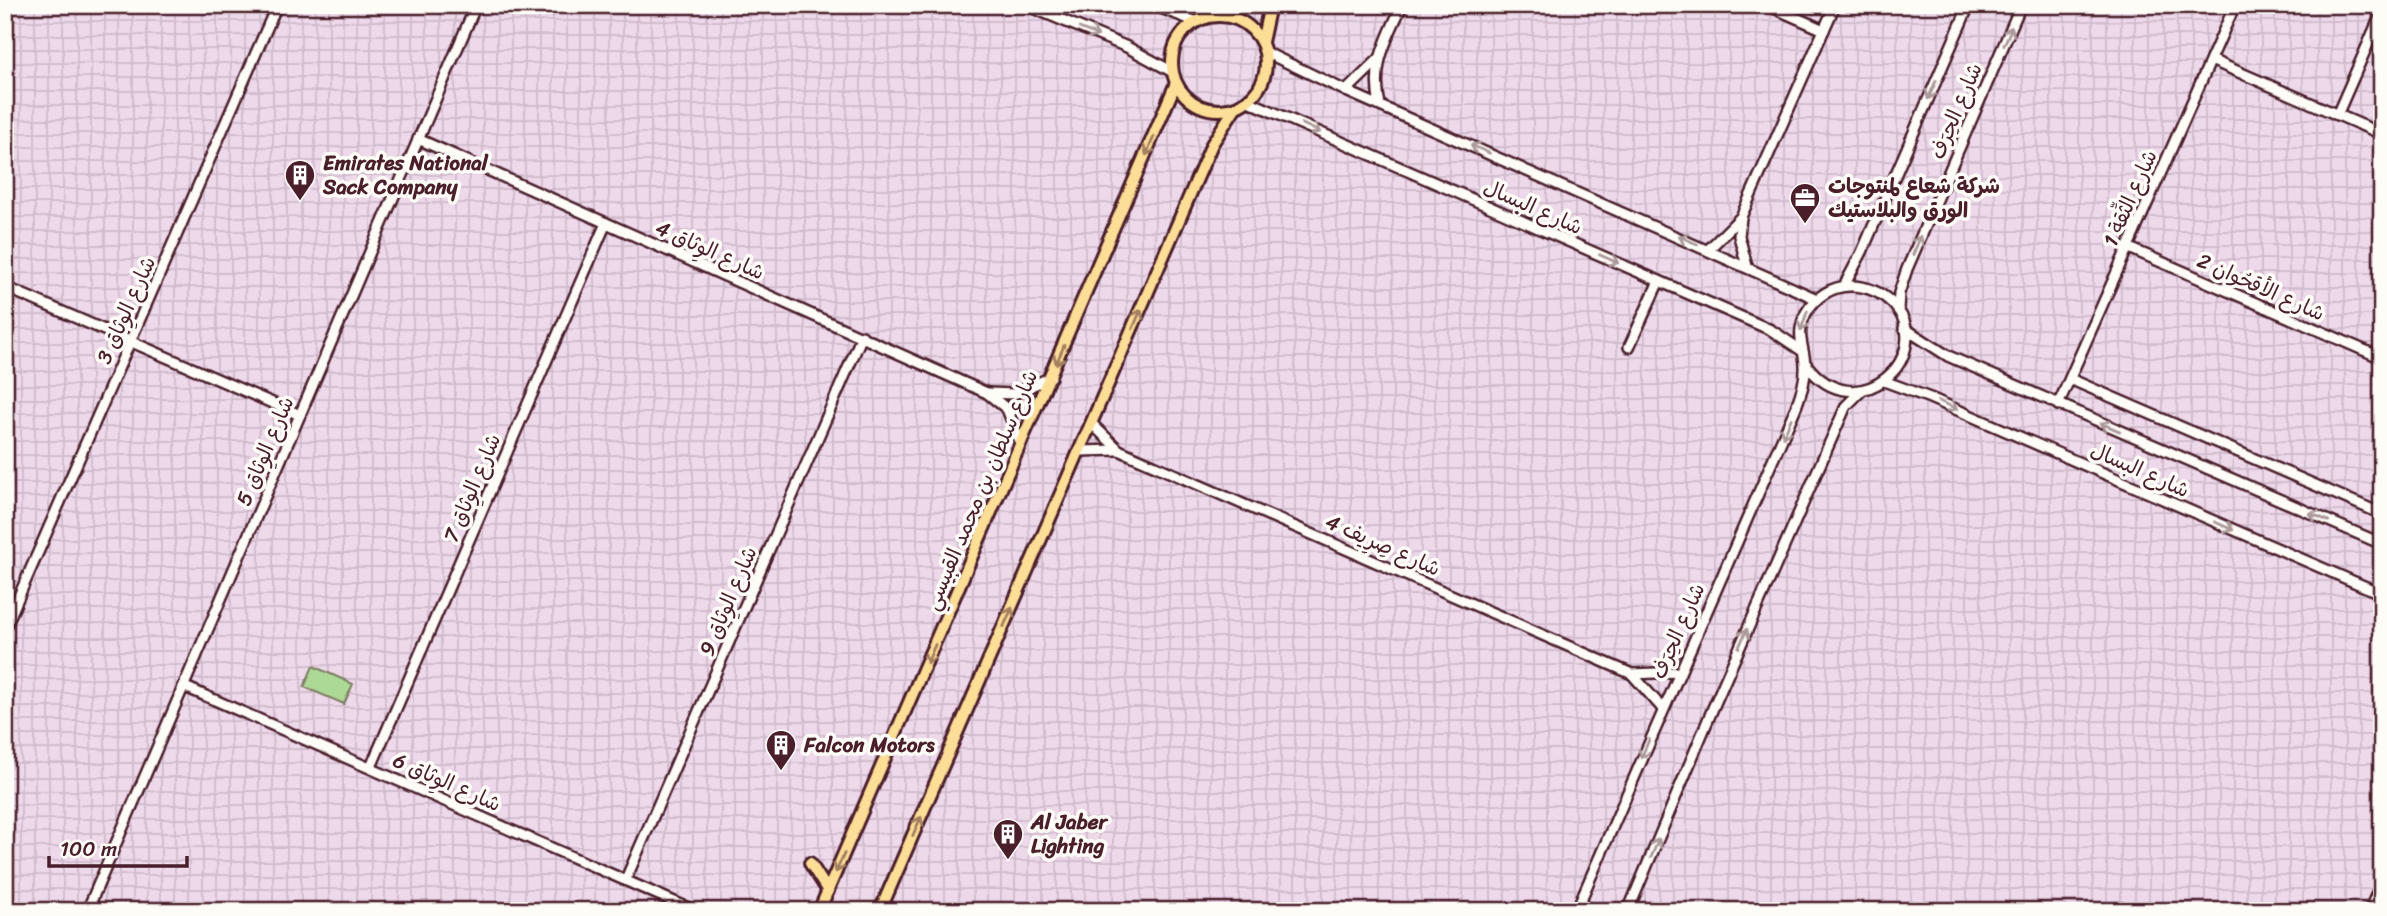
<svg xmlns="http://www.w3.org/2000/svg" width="2387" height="916" font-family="Sriracha,'Playpen Sans Arabic',sans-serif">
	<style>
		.industrial { fill: url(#industrial-grid) }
		.pitch { fill: #add997; stroke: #7c7c61; stroke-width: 2 }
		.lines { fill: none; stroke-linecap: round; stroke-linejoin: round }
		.minor-casing { stroke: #4a1f2b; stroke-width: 14 }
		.major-casing { stroke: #4a1f2b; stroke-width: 16 }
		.minor { stroke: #fdfcf7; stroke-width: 9 }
		.major { stroke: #fcde96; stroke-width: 10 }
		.oneway { stroke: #ac999b }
		.oneway2 { stroke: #a37e60 }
		.labels { text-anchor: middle; stroke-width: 7; stroke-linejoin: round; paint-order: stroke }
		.street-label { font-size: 21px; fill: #4a1f2b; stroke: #fdfcf7 }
		.poi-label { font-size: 21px; font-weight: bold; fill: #4a1f2b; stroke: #fdfcf7; text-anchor: start }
	</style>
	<defs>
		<pattern id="industrial-grid" width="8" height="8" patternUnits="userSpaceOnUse" patternTransform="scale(1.75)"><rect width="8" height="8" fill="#eed9eb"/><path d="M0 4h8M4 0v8" fill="none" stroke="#cebaca"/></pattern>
	</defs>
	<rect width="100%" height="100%" fill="#f4e7f0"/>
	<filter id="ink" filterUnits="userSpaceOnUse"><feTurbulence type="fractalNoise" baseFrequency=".0143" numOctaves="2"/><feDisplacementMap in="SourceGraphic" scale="14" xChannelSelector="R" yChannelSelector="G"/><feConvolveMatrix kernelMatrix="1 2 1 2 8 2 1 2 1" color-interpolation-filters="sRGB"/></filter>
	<g filter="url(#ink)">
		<!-- industrial -->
		<rect class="industrial" x="5" y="5" width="2377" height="906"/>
		<!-- pitch -->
		<polygon class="pitch" points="313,666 353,684 344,704 304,687"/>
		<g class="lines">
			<!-- minor casing -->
			<g class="minor-casing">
				<g id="minor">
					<polyline points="1026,5 1127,47 1173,72"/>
					<polyline points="1153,5 1197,22"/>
					<polyline points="1767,5 1824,30"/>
					<polyline points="1265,52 1346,91 1817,299"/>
					<polyline points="2211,60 2382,134"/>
					<polyline points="1346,91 1378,60"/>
					<polyline points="1248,101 1771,330 1801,350"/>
					<path d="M1380 105C1371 64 1386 42 1402 5"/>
					<polyline points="2337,115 2382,12"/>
					<polyline points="418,139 987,393 1007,409 1021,444"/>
					<polyline points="1741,217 1739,236 1747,266"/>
					<polyline points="2127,247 2382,358"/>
					<polyline points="1709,249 1741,217 1835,5"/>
					<polyline points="1844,286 1862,252 1969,5"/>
					<polyline points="5,287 300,415"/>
					<polyline points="1898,310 1899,293 1907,269 2021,5"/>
					<polyline points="1904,328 1948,356 2382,544"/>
					<polyline points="1629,347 1659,281"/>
					<polyline points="2070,379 2382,514"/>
					<polyline points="1884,381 1930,398 2382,594"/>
					<polyline points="989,393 1014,394 1051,377"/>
					<polyline points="2058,405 2235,5"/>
					<polyline points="1092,424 1119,450 1632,674 1663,709"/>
					<polyline points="1080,451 1119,450"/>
					<polyline points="5,628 277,5"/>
					<polyline points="1632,674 1679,672"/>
					<polyline points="183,686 695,911"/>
					<polyline points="371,767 606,223"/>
					<polyline points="626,879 862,336"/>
					<polyline points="87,911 476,5"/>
					<path d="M1576 911 1796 407C1801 393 1806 380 1805 365 1804 344 1795 336 1806 313 1815 297 1832 286 1850 286 1867 286 1881 292 1893 304 1940 354 1856 432 1806 364"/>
					<polyline points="1628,911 1713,708 1838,424 1846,406 1861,391"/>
					<polyline points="2369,911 2382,882"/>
				</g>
			</g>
			<!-- major casing -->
			<g class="major-casing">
				<g id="major">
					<circle cx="1219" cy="63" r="47"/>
					<polyline points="1262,42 1270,5"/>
					<polyline points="810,863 828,891"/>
					<polyline points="819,911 1176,83"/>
					<polyline points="880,911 1212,144 1235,108"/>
				</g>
			</g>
			<!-- minor -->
			<use href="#minor" class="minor"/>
			<!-- major -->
			<use href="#major" class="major"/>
		</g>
		<!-- one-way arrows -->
		<defs><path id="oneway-shaft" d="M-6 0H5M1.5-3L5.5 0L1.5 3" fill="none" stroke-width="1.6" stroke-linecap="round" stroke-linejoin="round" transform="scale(1.75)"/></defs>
		<g class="oneway">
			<use href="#oneway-shaft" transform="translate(1089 32) rotate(22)"/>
			<use href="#oneway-shaft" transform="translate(2008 36) rotate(-67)"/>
			<use href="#oneway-shaft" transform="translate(1932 90) rotate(114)"/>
			<use href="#oneway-shaft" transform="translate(1311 128) rotate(25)"/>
			<use href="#oneway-shaft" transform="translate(1480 149) rotate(-156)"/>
			<use href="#oneway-shaft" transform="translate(1688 240) rotate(-156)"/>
			<use href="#oneway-shaft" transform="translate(1917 245) rotate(-67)"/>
			<use href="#oneway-shaft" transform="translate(1609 259) rotate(24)"/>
			<use href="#oneway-shaft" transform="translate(1804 321) rotate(109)"/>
			<use href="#oneway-shaft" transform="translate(1948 405) rotate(24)"/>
			<use href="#oneway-shaft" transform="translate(2110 427) rotate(-157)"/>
			<use href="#oneway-shaft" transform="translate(1787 428) rotate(114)"/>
			<use href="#oneway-shaft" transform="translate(2319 517) rotate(-157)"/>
			<use href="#oneway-shaft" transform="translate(2224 526) rotate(24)"/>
			<use href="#oneway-shaft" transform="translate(1743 638) rotate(-66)"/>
			<use href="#oneway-shaft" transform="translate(1645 749) rotate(113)"/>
			<use href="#oneway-shaft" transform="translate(1655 848) rotate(-67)"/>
		</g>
		<g class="oneway2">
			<use href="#oneway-shaft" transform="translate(1150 146) rotate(113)"/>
			<use href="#oneway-shaft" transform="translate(1137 319) rotate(-67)"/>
			<use href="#oneway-shaft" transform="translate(1060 355) rotate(113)"/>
			<use href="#oneway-shaft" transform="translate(1008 617) rotate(-66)"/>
			<use href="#oneway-shaft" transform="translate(931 654) rotate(114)"/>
			<use href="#oneway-shaft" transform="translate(917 826) rotate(-66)"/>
			<use href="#oneway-shaft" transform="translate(840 863) rotate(114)"/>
		</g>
	</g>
	<!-- icons -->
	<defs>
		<g id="building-pin" transform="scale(1.575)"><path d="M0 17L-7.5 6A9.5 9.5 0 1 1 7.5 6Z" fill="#4a1f2b" stroke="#fdfcf7"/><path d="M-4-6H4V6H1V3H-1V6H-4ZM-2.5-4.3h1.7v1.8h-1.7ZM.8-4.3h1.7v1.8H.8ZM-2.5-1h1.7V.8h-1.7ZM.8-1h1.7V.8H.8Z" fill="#fff"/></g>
		<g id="office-pin" transform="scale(1.575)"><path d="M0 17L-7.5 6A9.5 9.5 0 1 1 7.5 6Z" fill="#4a1f2b" stroke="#fdfcf7"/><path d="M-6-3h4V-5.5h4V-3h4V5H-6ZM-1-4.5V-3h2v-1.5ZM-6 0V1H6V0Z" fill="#fff"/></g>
	</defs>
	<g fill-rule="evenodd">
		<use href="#building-pin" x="300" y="175"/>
		<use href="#office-pin" x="1805" y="198"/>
		<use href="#building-pin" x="781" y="745"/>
		<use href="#building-pin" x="1008" y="834"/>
	</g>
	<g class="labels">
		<!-- street labels -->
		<g class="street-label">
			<text transform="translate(1956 111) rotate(-67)" y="7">شارع الحِرَف</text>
			<text transform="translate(2130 198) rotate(-66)" y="7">شارع الثِّقة 1</text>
			<text transform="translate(1533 207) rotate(24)" y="7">شارع البسال</text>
			<text transform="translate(710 250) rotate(24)" y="7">شارع الوِثاق 4</text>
			<text transform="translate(2261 287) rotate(24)" y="7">شارع الأقحُوان 2</text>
			<text transform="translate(126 310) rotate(-66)" y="7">شارع الوِثاق 3</text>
			<text transform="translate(265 451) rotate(-67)" y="7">شارع الوِثاق 5</text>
			<text transform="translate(2140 470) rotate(24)" y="7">شارع البسال</text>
			<text transform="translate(472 488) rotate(-67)" y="7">شارع الوِثاق 7</text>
			<text transform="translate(981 490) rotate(-67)" y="7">شارع سلطان بن محمد القبيسي</text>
			<text transform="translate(1383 545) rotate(24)" y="7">شارع صِرِيف 4</text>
			<text transform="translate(728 601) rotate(-67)" y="7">شارع الوِثاق 9</text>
			<text transform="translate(1678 631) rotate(-66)" y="7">شارع الحِرَف</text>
			<text transform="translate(447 782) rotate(24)" y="7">شارع الوِثاق 6</text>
		</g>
		<!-- poi labels -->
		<g class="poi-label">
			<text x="323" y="170">Emirates National<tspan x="323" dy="24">Sack Company</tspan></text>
			<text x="1828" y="193">شركة شعاع لمنتوجات<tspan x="1828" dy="24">الورق والبلاستيك</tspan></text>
			<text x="804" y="752">Falcon Motors</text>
			<text x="1031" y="829">Al Jaber<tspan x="1031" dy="24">Lighting</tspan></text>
		</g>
	</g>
	<!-- margin -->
	<rect width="2387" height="916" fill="none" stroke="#fdfcf7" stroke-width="28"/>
	<rect x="14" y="14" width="2359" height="888" fill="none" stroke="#4a1f2b" stroke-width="2.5" filter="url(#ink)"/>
	<!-- scale -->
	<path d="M49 856v10h138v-10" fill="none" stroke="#4a1f2b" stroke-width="3.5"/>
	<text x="60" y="856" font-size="21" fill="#4a1f2b" stroke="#fdfcf7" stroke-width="5" paint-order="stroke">100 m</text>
</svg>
